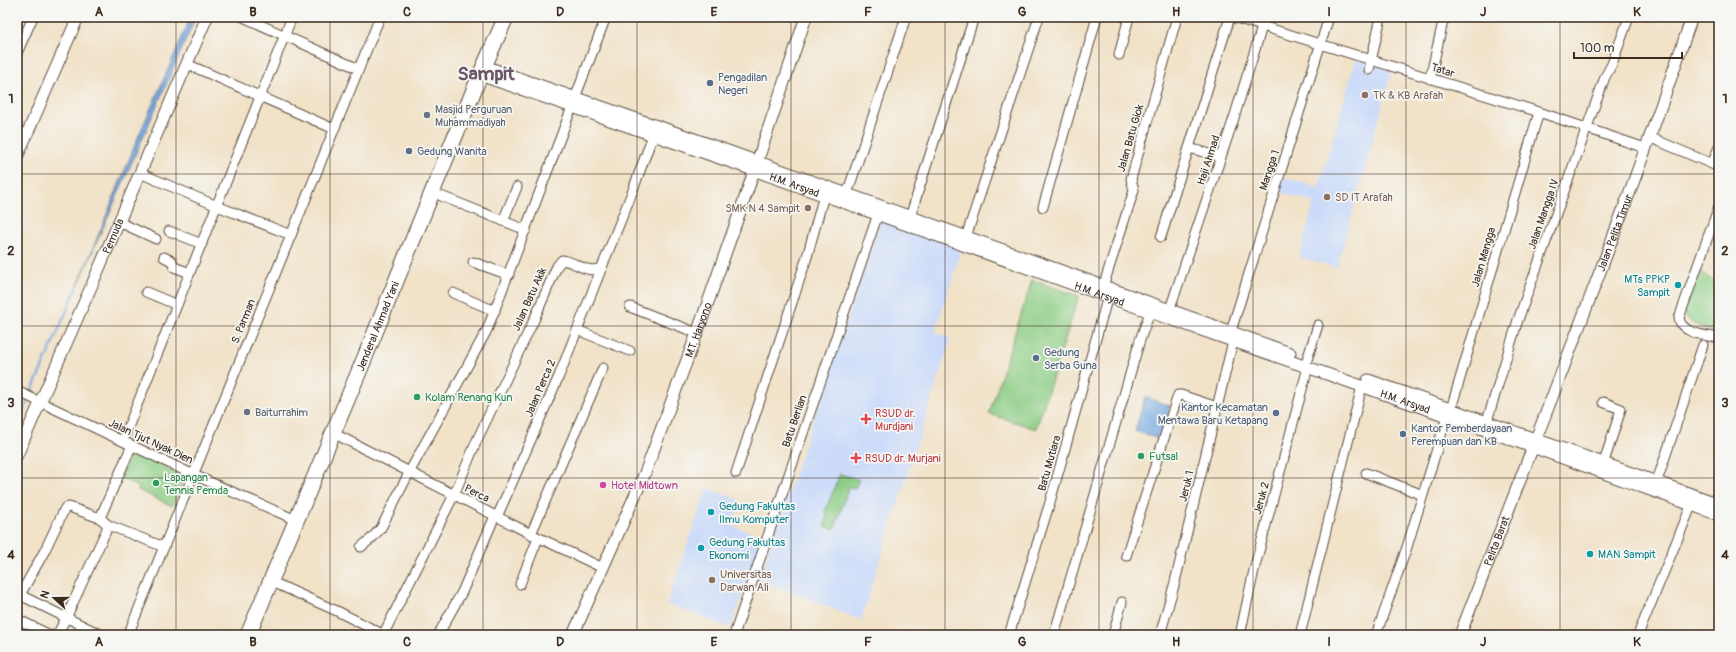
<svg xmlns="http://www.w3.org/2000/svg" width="1736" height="652" font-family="Pangolin,sans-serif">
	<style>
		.built { fill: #ccdbf9 }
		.green { fill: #8dcd85; stroke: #647c52 }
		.water { fill: #73a7e0; stroke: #57687f }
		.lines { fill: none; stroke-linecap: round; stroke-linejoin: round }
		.stream { stroke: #73a7e0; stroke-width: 2 }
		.minor-casing { stroke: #564638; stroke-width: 11 }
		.tertiary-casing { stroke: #564638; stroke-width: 13 }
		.trunk-casing { stroke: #564638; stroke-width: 17 }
		.minor { stroke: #fff; stroke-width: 9 }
		.tertiary { stroke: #fff; stroke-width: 11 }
		.trunk { stroke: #fff; stroke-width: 15 }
		.grid { fill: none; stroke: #3b2a1e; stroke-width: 1; stroke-opacity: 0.55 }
		.service-dot { fill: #5c6f8a; stroke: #f6f6f2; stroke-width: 1.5 }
		.education-dot { fill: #8d6e63; stroke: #f6f6f2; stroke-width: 1.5 }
		.worship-dot { fill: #6b7280; stroke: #f6f6f2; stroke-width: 1.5 }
		.culture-dot { fill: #0f9aa8; stroke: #f6f6f2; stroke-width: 1.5 }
		.leisure-dot { fill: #2e9e5b; stroke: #f6f6f2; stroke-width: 1.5 }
		.health-dot { fill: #e0444e; stroke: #f6f6f2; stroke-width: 1.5 }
		.hotel-dot { fill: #d1479c; stroke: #f6f6f2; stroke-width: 1.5 }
		.labels { text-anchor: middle; stroke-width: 3.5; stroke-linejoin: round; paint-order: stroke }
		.street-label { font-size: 11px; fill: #3b2a1e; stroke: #f6f6f2 }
		.service-label { font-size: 11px; fill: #4e5e75; stroke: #f6f6f2; text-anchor: start }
		.education-label { font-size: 11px; fill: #785e54; stroke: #f6f6f2; text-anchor: start }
		.worship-label { font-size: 11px; fill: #5b616d; stroke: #f6f6f2; text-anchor: start }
		.culture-label { font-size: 11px; fill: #0d838f; stroke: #f6f6f2; text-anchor: start }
		.leisure-label { font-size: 11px; fill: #27864d; stroke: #f6f6f2; text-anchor: start }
		.health-label { font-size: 11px; fill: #be3a42; stroke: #f6f6f2; text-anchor: start }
		.hotel-label { font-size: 11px; fill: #b23c85; stroke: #f6f6f2; text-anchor: start }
		.town-label { font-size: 19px; font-weight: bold; fill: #695567; stroke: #f6f6f2 }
		.neatline { fill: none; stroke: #3b2a1e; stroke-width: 1.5 }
		.grid-label { font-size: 13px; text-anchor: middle; font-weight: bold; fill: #3b2a1e }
	</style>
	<rect width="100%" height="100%" fill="#f6f6f2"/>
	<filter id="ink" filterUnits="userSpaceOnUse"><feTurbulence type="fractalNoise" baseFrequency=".025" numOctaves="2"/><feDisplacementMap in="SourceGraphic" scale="8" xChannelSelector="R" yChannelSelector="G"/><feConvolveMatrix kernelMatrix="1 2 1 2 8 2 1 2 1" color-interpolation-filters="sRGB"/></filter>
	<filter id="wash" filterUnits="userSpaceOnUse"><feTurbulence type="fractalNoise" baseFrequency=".012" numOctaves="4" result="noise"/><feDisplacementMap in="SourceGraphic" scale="16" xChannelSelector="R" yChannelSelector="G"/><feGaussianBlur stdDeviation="0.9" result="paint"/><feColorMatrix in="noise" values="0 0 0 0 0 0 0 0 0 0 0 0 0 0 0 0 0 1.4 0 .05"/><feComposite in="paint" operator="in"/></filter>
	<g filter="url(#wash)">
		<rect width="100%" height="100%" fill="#f1e2c8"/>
		<!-- built -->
		<g class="built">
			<polygon points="1356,59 1392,71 1337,268 1299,257 1314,202 1279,192 1284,177 1318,188"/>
			<polygon points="882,217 962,247 935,332 951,338 861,620 759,579"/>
			<polygon points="707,488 740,500 732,526 763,536 731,628 667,604"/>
		</g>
		<!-- green -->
		<g class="green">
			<polygon points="1699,272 1719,284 1719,334 1692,323 1685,316 1683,309"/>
			<polygon points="1032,280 1079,296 1036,429 989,414"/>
			<polygon points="132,451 185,477 172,506 138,490 139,487 120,478"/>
			<polygon points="840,474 857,479 859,480 855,488 849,487 835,528 833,529 824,527 827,517 825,512"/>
		</g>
		<!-- water -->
		<g class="water">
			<polygon points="191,17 196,17 78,285 139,135"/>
			<polygon points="1145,397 1170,406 1159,439 1135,431"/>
		</g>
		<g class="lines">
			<!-- stream -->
			<g class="stream">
				<polyline points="31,393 78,285"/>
				<polyline points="17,425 28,400"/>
			</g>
		</g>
	</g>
	<g filter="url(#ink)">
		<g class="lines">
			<!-- minor casing -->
			<g class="minor-casing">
				<g id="minor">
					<polyline points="243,17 359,69"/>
					<polyline points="1233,17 1539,112 1645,148"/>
					<polyline points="17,53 33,17"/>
					<polyline points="1119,55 1129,17"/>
					<polyline points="187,64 334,129"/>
					<polyline points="1369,70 1381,17"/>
					<polyline points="1430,79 1444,17"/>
					<polyline points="575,98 606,17"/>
					<polyline points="17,130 26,135"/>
					<polyline points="1649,137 1719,167"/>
					<polyline points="1189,148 1221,157"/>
					<polyline points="1712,164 1719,147"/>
					<polyline points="140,173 217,206 291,235"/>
					<polyline points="847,194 906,17"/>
					<polyline points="441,196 526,230"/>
					<path d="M1719 206 1679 318C1681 334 1706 335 1719 338"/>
					<polyline points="1043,207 1097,17"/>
					<polyline points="910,217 974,17"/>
					<polyline points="503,221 517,187"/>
					<polyline points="119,222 156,239"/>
					<polyline points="169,231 202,244"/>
					<polyline points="966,237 1039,17"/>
					<polyline points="1161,237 1230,17"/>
					<polyline points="164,257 172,261 174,267 190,273"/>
					<polyline points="473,262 509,275"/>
					<polyline points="1103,287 1134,190 1131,179 1177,17"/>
					<polyline points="146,292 177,305"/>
					<polyline points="453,293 495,311"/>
					<polyline points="630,307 697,333"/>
					<polyline points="1170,309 1234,118 1265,17"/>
					<polyline points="577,330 630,351"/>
					<polyline points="1231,331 1329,17"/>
					<polyline points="1307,360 1318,325"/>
					<polyline points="17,391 194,475 296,520"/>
					<polyline points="1603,402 1621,409 1604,462"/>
					<polyline points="1451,409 1539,112"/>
					<polyline points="1487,421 1518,320 1605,77 1612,64 1629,17"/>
					<polyline points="341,437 531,534 603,568"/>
					<polyline points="123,440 292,17"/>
					<polyline points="736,473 807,257 824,195"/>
					<polyline points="1366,473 1423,495"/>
					<polyline points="1657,481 1703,345"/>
					<polyline points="497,517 559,376 602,267"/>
					<polyline points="100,518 69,507 65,508 44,552 20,595 102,635"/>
					<polyline points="108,525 164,547"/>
					<polyline points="531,534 603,368"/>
					<polyline points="361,547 372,538 381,528 410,471 487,330 572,107"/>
					<polyline points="1126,556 1178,395 1181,395 1217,407"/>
					<polyline points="520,584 538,538"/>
					<polyline points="279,585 339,612 384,635"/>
					<polyline points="17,619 50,635"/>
					<polyline points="57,635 66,618 106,531 108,525 100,518 132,445"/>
					<polyline points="128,635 380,17"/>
					<path d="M383 635 454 495 477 440 534 320 557 266 562 260C575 261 589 276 602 267L633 190 653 135"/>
					<polyline points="438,635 462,592 495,516"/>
					<polyline points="734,635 878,214"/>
					<polyline points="1009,635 1050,502 1108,296"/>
					<polyline points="1054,635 1140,340 1150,312"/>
					<polyline points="1113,635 1122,602"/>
					<polyline points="1160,635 1175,582 1233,341"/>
					<polyline points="1240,635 1254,570 1308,367"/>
					<polyline points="1300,635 1362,386"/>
					<polyline points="1376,635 1407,547 1447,416"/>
					<polyline points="1638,635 1694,499"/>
				</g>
			</g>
			<!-- tertiary casing -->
			<g class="tertiary-casing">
				<g id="tertiary">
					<polyline points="484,66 697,140 1290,353"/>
					<path id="s1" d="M480 75 731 162 1167 318 1447 416 1719 515"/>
					<polyline points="17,157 78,17"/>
					<polyline points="1368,380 1719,504"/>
					<path id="s2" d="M17 455 91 287 207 17"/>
					<path id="s3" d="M573 635 645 473 700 325 749 186 806 17"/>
					<path id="s4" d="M1460 635C1539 430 1621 225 1692 17"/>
				</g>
			</g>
			<!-- trunk casing -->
			<g class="trunk-casing">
				<g id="trunk">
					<path id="s5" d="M248 635 363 362 478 80 506 17"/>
				</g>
			</g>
			<!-- minor -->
			<use href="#minor" class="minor"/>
			<!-- tertiary -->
			<use href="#tertiary" class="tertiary"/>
			<!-- trunk -->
			<use href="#trunk" class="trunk"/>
		</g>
	</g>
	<!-- grid -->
	<path class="grid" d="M176 17V635M330 17V635M483 17V635M637 17V635M791 17V635M945 17V635M1099 17V635M1253 17V635M1406 17V635M1560 17V635M17 174H1719M17 326H1719M17 478H1719"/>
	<!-- markers -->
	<g class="service-dot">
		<circle cx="710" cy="83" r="4"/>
		<circle cx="409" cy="151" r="4"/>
		<circle cx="1036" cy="358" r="4"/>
		<circle cx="1276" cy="413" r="4"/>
		<circle cx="1403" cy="434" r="4"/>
	</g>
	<g class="education-dot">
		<circle cx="1365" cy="95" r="4"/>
		<circle cx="1327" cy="197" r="4"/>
		<circle cx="808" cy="208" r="4"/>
		<circle cx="712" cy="580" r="4"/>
	</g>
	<g class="worship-dot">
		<circle cx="427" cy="115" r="4"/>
		<circle cx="247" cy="412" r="4"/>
	</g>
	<g class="culture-dot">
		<circle cx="1678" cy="285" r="4"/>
		<circle cx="711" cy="512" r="4"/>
		<circle cx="701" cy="548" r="4"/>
		<circle cx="1590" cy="554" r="4"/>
	</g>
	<g class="leisure-dot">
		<circle cx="417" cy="397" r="4"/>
		<circle cx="1141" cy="456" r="4"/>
		<circle cx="156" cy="483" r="4"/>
	</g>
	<g class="health-dot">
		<path d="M864 413h4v4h4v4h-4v4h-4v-4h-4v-4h4z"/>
		<path d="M854 452h4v4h4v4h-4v4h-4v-4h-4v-4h4z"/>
	</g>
	<circle class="hotel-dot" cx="603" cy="485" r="4"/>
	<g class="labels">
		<!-- street labels -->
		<g class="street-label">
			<text transform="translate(1443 70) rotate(17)" y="4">Tatar</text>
			<text transform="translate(1130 138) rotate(-74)" y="4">Jalan Batu Giok</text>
			<text transform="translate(1208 160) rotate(-72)" y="4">Haji Ahmad</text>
			<text transform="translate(1269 170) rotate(-72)" y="4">Mangga 1</text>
			<text dy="4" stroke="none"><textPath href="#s1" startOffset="333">H.M. Arsyad</textPath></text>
			<text transform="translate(1543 214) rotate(-71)" y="4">Jalan Mangga IV</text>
			<text dy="4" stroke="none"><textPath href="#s4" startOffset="431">Jalan Pelita Timur</textPath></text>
			<text dy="4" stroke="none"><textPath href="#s2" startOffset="239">Pemuda</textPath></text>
			<text transform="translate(1483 257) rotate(-74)" y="4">Jalan Mangga</text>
			<text dy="4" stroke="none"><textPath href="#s1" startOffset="657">H.M. Arsyad</textPath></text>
			<text transform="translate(529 299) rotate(-66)" y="4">Jalan Batu Akik</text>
			<text transform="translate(243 321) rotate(-68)" y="4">S. Parman</text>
			<text dy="4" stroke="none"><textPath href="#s5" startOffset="335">Jenderal Ahmad Yani</textPath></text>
			<text dy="4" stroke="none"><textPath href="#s3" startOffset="330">M.T. Haryono</textPath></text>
			<text transform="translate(540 388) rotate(-67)" y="4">Jalan Perca 2</text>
			<text dy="4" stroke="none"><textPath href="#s1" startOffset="981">H.M. Arsyad</textPath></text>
			<text transform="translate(794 421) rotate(-71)" y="4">Batu Berlian</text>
			<text transform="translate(151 441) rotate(25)" y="4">Jalan Tjut Nyak Dien</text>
			<text transform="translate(1049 463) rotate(-74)" y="4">Batu Mutiara</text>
			<text transform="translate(1186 486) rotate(-77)" y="4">Jeruk 1</text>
			<text transform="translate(477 493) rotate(26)" y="4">Perca</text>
			<text transform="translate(1261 498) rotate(-75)" y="4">Jeruk 2</text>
			<text dy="4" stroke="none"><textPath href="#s4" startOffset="101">Pelita Barat</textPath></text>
		</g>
		<!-- service labels -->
		<g class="service-label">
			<text x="718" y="81">Pengadilan<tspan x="718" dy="13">Negeri</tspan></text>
			<text x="417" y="155">Gedung Wanita</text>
			<text x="1044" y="356">Gedung<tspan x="1044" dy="13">Serba Guna</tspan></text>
			<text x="1268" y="411" text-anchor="end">Kantor Kecamatan<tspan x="1268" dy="13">Mentawa Baru Ketapang</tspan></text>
			<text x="1411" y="432">Kantor Pemberdayaan<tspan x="1411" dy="13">Perempuan dan KB</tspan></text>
		</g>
		<!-- education labels -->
		<g class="education-label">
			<text x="1373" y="99">TK &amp; KB Arafah</text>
			<text x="1335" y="201">SD IT Arafah</text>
			<text x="800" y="212" text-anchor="end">SMK N 4 Sampit</text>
			<text x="720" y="578">Universitas<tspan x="720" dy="13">Darwan Ali</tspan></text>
		</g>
		<!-- worship labels -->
		<g class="worship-label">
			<text x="435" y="113">Masjid Perguruan<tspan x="435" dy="13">Muhammadiyah</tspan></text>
			<text x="255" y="416">Baiturrahim</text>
		</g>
		<!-- culture labels -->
		<g class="culture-label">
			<text x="1670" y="283" text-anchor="end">MTs PPKP<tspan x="1670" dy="13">Sampit</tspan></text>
			<text x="719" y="510">Gedung Fakultas<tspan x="719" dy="13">Ilmu Komputer</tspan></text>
			<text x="709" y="546">Gedung Fakultas<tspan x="709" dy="13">Ekonomi</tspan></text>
			<text x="1598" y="558">MAN Sampit</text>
		</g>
		<!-- leisure labels -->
		<g class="leisure-label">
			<text x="425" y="401">Kolam Renang Kun</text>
			<text x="1149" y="460">Futsal</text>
			<text x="164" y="481">Lapangan<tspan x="164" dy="13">Tennis Pemda</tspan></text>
		</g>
		<!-- health labels -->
		<g class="health-label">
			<text x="875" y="417">RSUD dr.<tspan x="875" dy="13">Murdjani</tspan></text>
			<text x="865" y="462">RSUD dr. Murjani</text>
		</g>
		<!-- hotel labels -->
		<g class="hotel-label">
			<text x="611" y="489">Hotel Midtown</text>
		</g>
		<!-- town labels -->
		<g class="town-label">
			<text x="486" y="80">Sampit</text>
		</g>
	</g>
	<!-- margin -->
	<rect width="1736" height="652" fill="none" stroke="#f6f6f2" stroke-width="44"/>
	<!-- north arrow -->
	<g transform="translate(54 598) rotate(291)" stroke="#f6f6f2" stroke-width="3" paint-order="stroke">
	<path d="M0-3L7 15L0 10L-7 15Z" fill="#3b2a1e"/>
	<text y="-6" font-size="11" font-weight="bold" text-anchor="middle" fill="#3b2a1e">N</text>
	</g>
	<!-- scale -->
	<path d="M1574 52v6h108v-6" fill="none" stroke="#3b2a1e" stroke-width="2"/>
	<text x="1580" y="52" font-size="12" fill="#3b2a1e" stroke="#f6f6f2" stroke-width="3" paint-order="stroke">100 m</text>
	<rect x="22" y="22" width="1692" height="608" class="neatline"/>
	<g class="grid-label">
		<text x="99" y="16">A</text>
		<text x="253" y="16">B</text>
		<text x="407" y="16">C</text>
		<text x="560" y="16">D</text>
		<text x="714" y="16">E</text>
		<text x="868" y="16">F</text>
		<text x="1022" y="16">G</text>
		<text x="1176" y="16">H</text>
		<text x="1329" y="16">I</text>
		<text x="1483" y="16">J</text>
		<text x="1637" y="16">K</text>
		<text x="11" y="103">1</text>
		<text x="1725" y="103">1</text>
		<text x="11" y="255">2</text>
		<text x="1725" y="255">2</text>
		<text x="11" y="407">3</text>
		<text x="1725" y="407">3</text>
		<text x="11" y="559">4</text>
		<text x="1725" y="559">4</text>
		<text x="99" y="646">A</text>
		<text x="253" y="646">B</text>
		<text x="407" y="646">C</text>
		<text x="560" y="646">D</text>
		<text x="714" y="646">E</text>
		<text x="868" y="646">F</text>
		<text x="1022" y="646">G</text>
		<text x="1176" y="646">H</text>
		<text x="1329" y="646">I</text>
		<text x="1483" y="646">J</text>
		<text x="1637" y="646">K</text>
	</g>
</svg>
